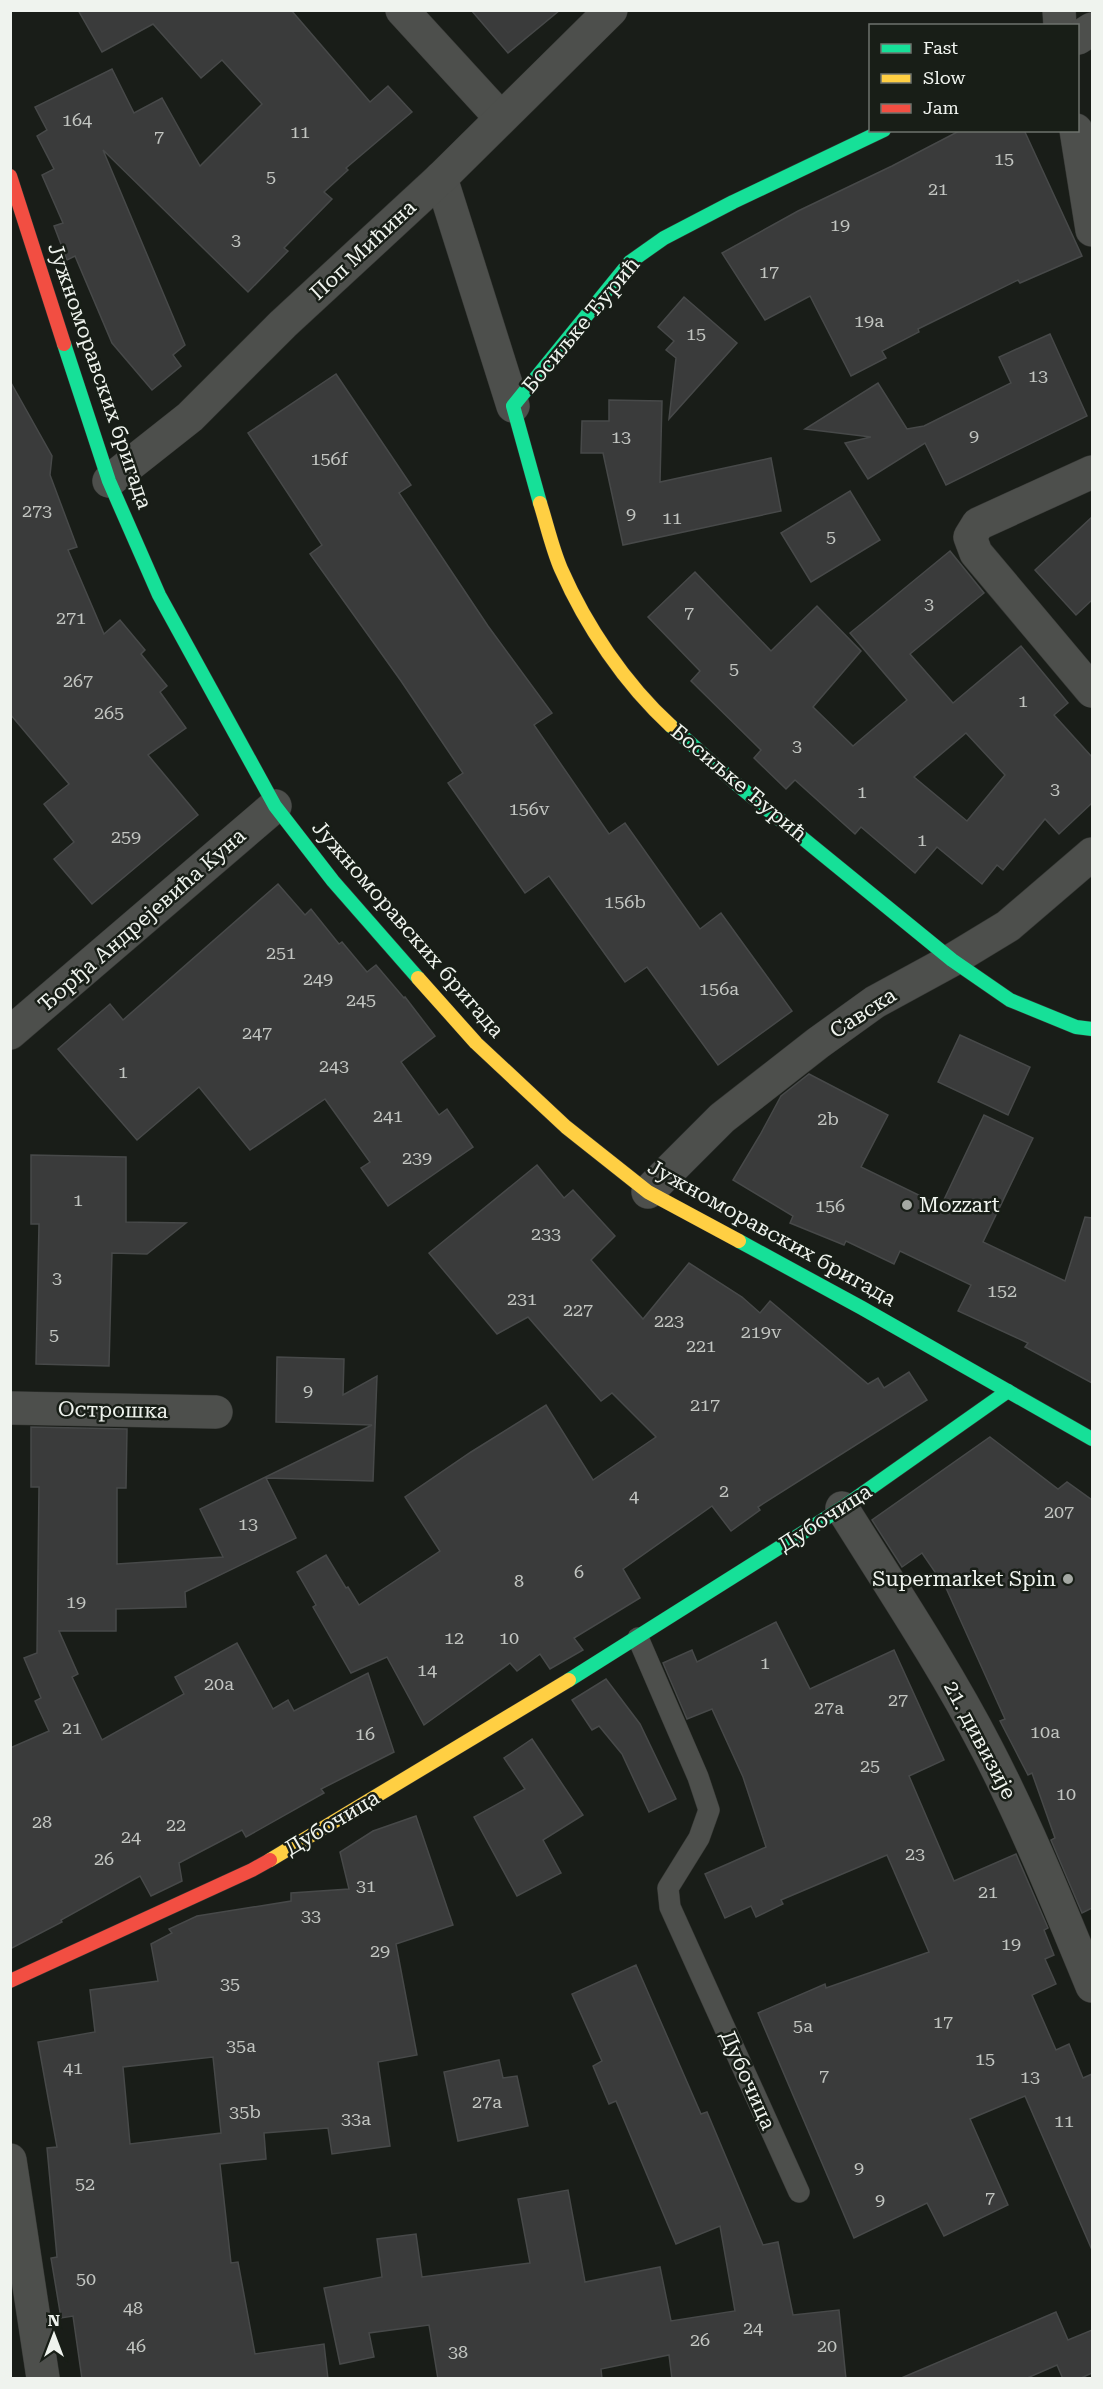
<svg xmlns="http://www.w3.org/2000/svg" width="1103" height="2389" font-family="'Roboto Serif',serif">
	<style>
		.building { fill: #3a3b3b; stroke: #474949; stroke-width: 1.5; fill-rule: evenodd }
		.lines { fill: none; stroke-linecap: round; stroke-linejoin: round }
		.lane-casing { stroke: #343633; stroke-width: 22 }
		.street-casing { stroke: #343633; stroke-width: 34 }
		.fast-casing { stroke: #343633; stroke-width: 15 }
		.slow-casing { stroke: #343633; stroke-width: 15 }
		.jam-casing { stroke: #343633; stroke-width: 15 }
		.lane { stroke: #4d4f4c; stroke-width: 21 }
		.street { stroke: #4d4f4c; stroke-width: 33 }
		.fast { stroke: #16e098; stroke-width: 14 }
		.slow { stroke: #ffcf43; stroke-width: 14 }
		.jam { stroke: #f24e42; stroke-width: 14 }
		.poi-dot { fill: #a4a8a3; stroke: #181e17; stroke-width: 2 }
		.labels { text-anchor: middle; stroke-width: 5; stroke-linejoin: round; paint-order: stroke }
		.number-label { font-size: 18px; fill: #c2c5c1 }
		.street-label { font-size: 21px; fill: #eff3ee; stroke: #181e17 }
		.poi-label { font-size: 21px; fill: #eff3ee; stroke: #181e17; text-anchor: start }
	</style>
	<rect width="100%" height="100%" fill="#191d18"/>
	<!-- building -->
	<g class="building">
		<polygon points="78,10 291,10 370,102 388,86 412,112 346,168 348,170 324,192 332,199 284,248 288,251 248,292 103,150 185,345 173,355 181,366 152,390 112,343 75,256 67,260 54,226 63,223 42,175 54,169 37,136 47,130 35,107 112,69 134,113 162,98 200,166 262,104 222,60 201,78 153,24 102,52"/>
		<polygon points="471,10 560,10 508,53"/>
		<polygon points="961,130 1024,130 1082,256 1020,283 1018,280 918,329 919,332 882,351 886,358 851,376 810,296 765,320 722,253 798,211 892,166"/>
		<polygon points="684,297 737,343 669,419 676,358 666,350 674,341 658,327"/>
		<polygon points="1050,334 1087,416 946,485 925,443 868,479 845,443 871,437 805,429 878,383 907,429 924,426 1011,383 999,357"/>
		<polygon points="336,374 411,485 399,493 488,626 552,713 534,725 609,834 625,823 700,929 721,913 792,1011 718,1065 647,967 625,982 549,876 525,893 448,783 463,773 401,681 310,554 322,545 248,433"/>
		<polygon points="10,381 52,456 50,475 77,547 68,550 104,634 120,620 145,650 141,654 167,686 160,692 186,728 148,755 198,815 92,904 54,859 74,842 44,804 69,784 10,714"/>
		<polygon points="609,400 662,401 660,482 771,458 781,511 623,545 603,453 581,453 582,421 609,421"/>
		<polygon points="850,491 880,540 811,582 781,533"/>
		<polygon points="1092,517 1092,600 1076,615 1035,570"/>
		<path d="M950 551 984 593 910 654 953 703 1021 646 1068 703 1054 715 1092 757V803L1059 834 1045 819 1003 870 997 865 982 884 937 847 915 873 861 827 855 834 795 780 786 789 754 758 761 750 691 681 700 671 648 617 695 572 771 651 817 606 861 651 813 707 853 746 907 700 850 633ZM966 733 1005 775 967 821 914 777Z"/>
		<polygon points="278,884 305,915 311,909 339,944 342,942 367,972 376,965 404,998 405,997 435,1036 401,1062 439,1115 447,1109 473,1147 388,1206 361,1168 370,1162 325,1099 250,1150 199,1087 137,1140 58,1049 110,1004 123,1020"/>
		<polygon points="960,1035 1030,1067 1008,1115 938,1082"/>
		<polygon points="809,1074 888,1115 861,1167 941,1206 984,1115 1033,1138 983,1242 1065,1281 1085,1217 1092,1218 1092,1383 1025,1347 1028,1343 958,1311 971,1285 900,1251 894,1264 846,1241 844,1245 790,1223 793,1216 733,1180 760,1135 781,1096"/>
		<polygon points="31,1155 126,1157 126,1222 186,1223 147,1254 112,1253 109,1366 36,1364 39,1224 31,1224"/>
		<polygon points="537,1165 564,1198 573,1190 615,1236 591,1260 643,1319 689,1263 742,1297 760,1313 770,1301 868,1384 878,1378 884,1388 909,1372 927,1400 758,1507 760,1510 731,1531 712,1506 623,1569 640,1598 574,1638 583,1650 550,1669 540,1654 517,1671 510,1663 424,1725 387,1657 351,1673 313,1607 316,1605 297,1572 326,1555 346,1588 348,1587 359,1605 440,1551 405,1497 471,1452 546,1405 593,1480 656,1437 612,1393 601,1401 528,1317 497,1334 429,1253"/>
		<polygon points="277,1357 344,1359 343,1395 377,1376 373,1481 266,1478 296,1538 185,1592 186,1607 116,1609 116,1631 59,1631 78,1674 72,1677 102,1740 184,1694 175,1677 237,1643 273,1709 288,1700 294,1711 368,1673 394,1752 321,1789 324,1793 246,1837 242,1830 179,1863 182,1881 151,1896 140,1876 61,1920 62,1922 10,1949 10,1748 49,1731 35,1701 41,1698 24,1658 37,1653 39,1487 31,1487 31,1427 127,1429 126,1488 117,1488 117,1564 223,1557 200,1509 372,1425 276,1422"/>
		<polygon points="990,1437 1058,1489 1067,1482 1092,1500 1092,1908 1082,1913 1051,1840 1055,1838 1032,1773 1028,1775 1000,1721 1005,1719 946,1588 922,1553 902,1567 872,1520"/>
		<polygon points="776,1622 810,1689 894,1650 944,1760 909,1776 954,1881 1016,1854 1048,1928 1044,1930 1054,1955 1045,1959 1056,1984 1032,1995 1056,2050 1069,2044 1083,2078 1092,2074 1092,2250 1025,2096 970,2119 1008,2205 944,2236 927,2203 854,2238 758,2013 825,1984 826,1988 929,1952 887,1855 781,1900 783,1904 756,1917 751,1906 725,1918 705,1874 766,1847 743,1777 712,1709 687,1719 663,1663 692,1650 697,1662"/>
		<polygon points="606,1679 640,1724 676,1799 649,1812 622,1754 599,1726 592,1730 572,1700"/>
		<polygon points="532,1739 583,1815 543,1840 561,1873 517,1896 474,1817 525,1789 504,1758"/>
		<path d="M416 1816 453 1925 396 1944 417 2055 378 2062 390 2146 332 2154 328 2128 264 2133 266 2159 220 2164 231 2263 238 2262 255 2354 324 2344 328 2379H82L73 2316 61 2318 51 2258 57 2257 47 2148 57 2147 38 2042 95 2032 90 1990 158 1981 151 1944 172 1933 169 1929 197 1916 291 1901V1893L349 1889 340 1852 373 1831ZM213 2057 221 2133 130 2144 123 2067Z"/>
		<polygon points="636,1965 701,2114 707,2112 763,2245 778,2242 793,2315 839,2310 846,2379 672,2379 669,2355 601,2369 602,2379 438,2379 429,2325 369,2333 374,2357 340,2364 324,2288 382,2277 377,2239 416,2234 422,2277 530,2263 518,2199 568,2190 585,2282 660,2267 671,2321 735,2311 720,2226 676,2244 616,2101 609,2104 593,2066 602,2061 572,1994"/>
		<polygon points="499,2060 503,2078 517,2076 528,2126 458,2141 444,2072"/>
		<polygon points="1056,2312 1068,2340 1092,2330 1092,2373 1079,2379 1063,2379 1057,2365 1025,2379 899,2379"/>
	</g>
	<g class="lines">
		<!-- lane casing -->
		<g class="lane-casing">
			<polyline id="lane" points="638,1638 698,1777 709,1810 699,1838 668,1888 670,1907 799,2192"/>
		</g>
		<!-- street casing -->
		<g class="street-casing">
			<g id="street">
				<polyline points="402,10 501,118"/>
				<polyline points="1059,10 1060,26"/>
				<polyline points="1078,38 1092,29"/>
				<polyline points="1076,130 1092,230"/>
				<polyline points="441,178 513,406"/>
				<polyline points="1092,472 978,524 970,537 976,553 1092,691"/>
				<polyline points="109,481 190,417 283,324 441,178 611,10"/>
				<polyline points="10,1033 275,806"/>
				<polyline points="648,1192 722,1118 818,1043 875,1002 952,960 1008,926 1092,854"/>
				<polyline points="10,1408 216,1412"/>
				<path d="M842 1508C892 1588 944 1666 987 1749 1027 1826 1059 1906 1092 1986"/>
				<polyline points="10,2160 43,2378"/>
			</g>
		</g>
		<!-- fast casing -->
		<g class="fast-casing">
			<g id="fast">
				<polyline points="64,344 109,481 159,595 275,806 333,881 418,978"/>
				<polyline points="540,503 513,406 630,262 664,238 733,202 884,130"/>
				<polyline points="671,726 740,787 952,960 1010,1000 1076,1027 1092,1029"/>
				<polyline points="739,1241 862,1308 1092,1439"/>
				<polyline points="569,1680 842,1508 1008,1391"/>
			</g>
		</g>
		<!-- slow casing -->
		<g class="slow-casing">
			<g id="slow">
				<path d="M540 503C547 525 552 548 561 569 586 626 625 684 671 726"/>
				<polyline points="418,978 476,1043 566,1127 648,1192 739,1241"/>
				<polyline points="270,1860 569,1680"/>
			</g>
		</g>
		<!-- jam casing -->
		<g class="jam-casing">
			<g id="jam">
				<polyline points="10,176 64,344"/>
				<polyline points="10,1981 252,1870 270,1860"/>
			</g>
		</g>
		<!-- lane -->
		<use href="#lane" class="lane"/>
		<!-- street -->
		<use href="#street" class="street"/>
		<!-- fast -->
		<use href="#fast" class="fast"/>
		<!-- slow -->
		<use href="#slow" class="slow"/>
		<!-- jam -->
		<use href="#jam" class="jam"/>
	</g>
	<!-- markers -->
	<g class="poi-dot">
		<circle cx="907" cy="1205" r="6"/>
		<circle cx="1068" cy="1579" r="6"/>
	</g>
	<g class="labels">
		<!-- number labels -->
		<g class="number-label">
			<text x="77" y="126">164</text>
			<text x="300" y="138">11</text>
			<text x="159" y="143">7</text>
			<text x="1004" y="165">15</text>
			<text x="271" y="183">5</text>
			<text x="938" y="195">21</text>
			<text x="840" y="231">19</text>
			<text x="236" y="246">3</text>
			<text x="769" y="278">17</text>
			<text x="869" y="327">19a</text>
			<text x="696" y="340">15</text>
			<text x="1038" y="382">13</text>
			<text x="974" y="442">9</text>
			<text x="621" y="443">13</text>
			<text x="329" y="465">156f</text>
			<text x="37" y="517">273</text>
			<text x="631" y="520">9</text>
			<text x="672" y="524">11</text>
			<text x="831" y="543">5</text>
			<text x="929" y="610">3</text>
			<text x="689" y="619">7</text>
			<text x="71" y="624">271</text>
			<text x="734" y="675">5</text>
			<text x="78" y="687">267</text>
			<text x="1023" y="707">1</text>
			<text x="109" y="719">265</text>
			<text x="797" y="752">3</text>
			<text x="1055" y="795">3</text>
			<text x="862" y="798">1</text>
			<text x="529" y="815">156v</text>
			<text x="126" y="843">259</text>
			<text x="922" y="846">1</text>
			<text x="625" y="908">156b</text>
			<text x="281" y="959">251</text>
			<text x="318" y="985">249</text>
			<text x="719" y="995">156a</text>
			<text x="361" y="1006">245</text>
			<text x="257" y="1039">247</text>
			<text x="334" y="1072">243</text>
			<text x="123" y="1078">1</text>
			<text x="388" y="1122">241</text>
			<text x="828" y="1125">2b</text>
			<text x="417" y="1164">239</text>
			<text x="78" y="1206">1</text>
			<text x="830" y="1212">156</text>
			<text x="546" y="1240">233</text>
			<text x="57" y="1284">3</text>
			<text x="1002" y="1297">152</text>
			<text x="522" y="1305">231</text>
			<text x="578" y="1316">227</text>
			<text x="669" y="1327">223</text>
			<text x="761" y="1338">219v</text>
			<text x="54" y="1341">5</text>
			<text x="701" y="1352">221</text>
			<text x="308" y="1397">9</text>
			<text x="705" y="1411">217</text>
			<text x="724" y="1497">2</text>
			<text x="634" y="1502">4</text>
			<text x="1059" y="1518">207</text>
			<text x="248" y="1530">13</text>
			<text x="579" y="1578">6</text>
			<text x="519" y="1587">8</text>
			<text x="76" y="1608">19</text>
			<text x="454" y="1644">12</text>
			<text x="509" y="1644">10</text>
			<text x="765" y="1669">1</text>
			<text x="427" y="1676">14</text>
			<text x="219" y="1690">20a</text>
			<text x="898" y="1706">27</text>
			<text x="829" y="1714">27a</text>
			<text x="72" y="1734">21</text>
			<text x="1045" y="1738">10a</text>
			<text x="365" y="1740">16</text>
			<text x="870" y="1772">25</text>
			<text x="1066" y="1800">10</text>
			<text x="42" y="1828">28</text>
			<text x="176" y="1831">22</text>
			<text x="131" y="1843">24</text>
			<text x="915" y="1860">23</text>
			<text x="104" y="1865">26</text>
			<text x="366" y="1892">31</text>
			<text x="988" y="1898">21</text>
			<text x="311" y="1922">33</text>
			<text x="1011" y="1950">19</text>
			<text x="380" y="1957">29</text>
			<text x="230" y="1990">35</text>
			<text x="943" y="2028">17</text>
			<text x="803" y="2032">5a</text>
			<text x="241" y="2052">35a</text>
			<text x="985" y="2065">15</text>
			<text x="73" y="2074">41</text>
			<text x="824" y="2082">7</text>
			<text x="1030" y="2083">13</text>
			<text x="487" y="2108">27a</text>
			<text x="245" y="2118">35b</text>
			<text x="356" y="2125">33a</text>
			<text x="1064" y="2127">11</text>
			<text x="859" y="2174">9</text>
			<text x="85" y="2190">52</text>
			<text x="990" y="2204">7</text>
			<text x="880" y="2206">9</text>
			<text x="86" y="2285">50</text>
			<text x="133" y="2314">48</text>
			<text x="753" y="2334">24</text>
			<text x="700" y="2346">26</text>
			<text x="136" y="2352">46</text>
			<text x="827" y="2352">20</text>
			<text x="458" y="2358">38</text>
		</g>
		<!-- street labels -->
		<g class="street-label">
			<text transform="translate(363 250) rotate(-43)" y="7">Поп Мићина</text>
			<text transform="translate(581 325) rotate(-50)" y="7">Босиљке Ђурић</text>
			<text transform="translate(100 376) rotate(71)" y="7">Јужноморавских бригада</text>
			<text transform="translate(739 783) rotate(40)" y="7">Босиљке Ђурић</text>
			<text transform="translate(142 920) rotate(-41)" y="7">Ђорђа Андрејевића Куна</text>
			<text transform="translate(408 929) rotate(49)" y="7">Јужноморавских бригада</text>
			<text transform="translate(863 1013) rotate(-33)" y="7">Савска</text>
			<text transform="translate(772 1233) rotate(29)" y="7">Јужноморавских бригада</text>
			<text transform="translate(113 1410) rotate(1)" y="7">Острошка</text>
			<text transform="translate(825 1518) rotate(-33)" y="7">Дубочица</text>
			<text transform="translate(980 1740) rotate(62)" y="7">21. дивизије</text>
			<text transform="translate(332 1823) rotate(-31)" y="7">Дубочица</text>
			<text transform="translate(748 2080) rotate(66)" y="7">Дубочица</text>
		</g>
		<!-- poi labels -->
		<g class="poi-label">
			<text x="919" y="1212">Mozzart</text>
			<text x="1056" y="1586" text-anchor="end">Supermarket Spin</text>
		</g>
	</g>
	<!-- border -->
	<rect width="1103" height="2389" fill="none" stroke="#eff3ee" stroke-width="24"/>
	<!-- legend -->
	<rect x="869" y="24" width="210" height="108" fill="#181e17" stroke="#6e736d" stroke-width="1.5"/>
	<rect x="881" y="44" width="30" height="9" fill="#16e098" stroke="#6e736d" stroke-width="1.5"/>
	<text x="923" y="54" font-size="18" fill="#eff3ee">Fast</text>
	<rect x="881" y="74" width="30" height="9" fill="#ffcf43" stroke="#6e736d" stroke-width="1.5"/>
	<text x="923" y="84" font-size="18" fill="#eff3ee">Slow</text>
	<rect x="881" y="104" width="30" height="9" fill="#f24e42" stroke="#6e736d" stroke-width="1.5"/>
	<text x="923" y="114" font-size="18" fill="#eff3ee">Jam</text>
	<!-- north arrow -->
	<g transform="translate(54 2335)" stroke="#181e17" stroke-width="4.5" paint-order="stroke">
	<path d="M0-4.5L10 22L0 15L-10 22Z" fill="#eff3ee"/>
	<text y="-9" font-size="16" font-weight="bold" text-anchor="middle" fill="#eff3ee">N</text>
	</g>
</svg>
